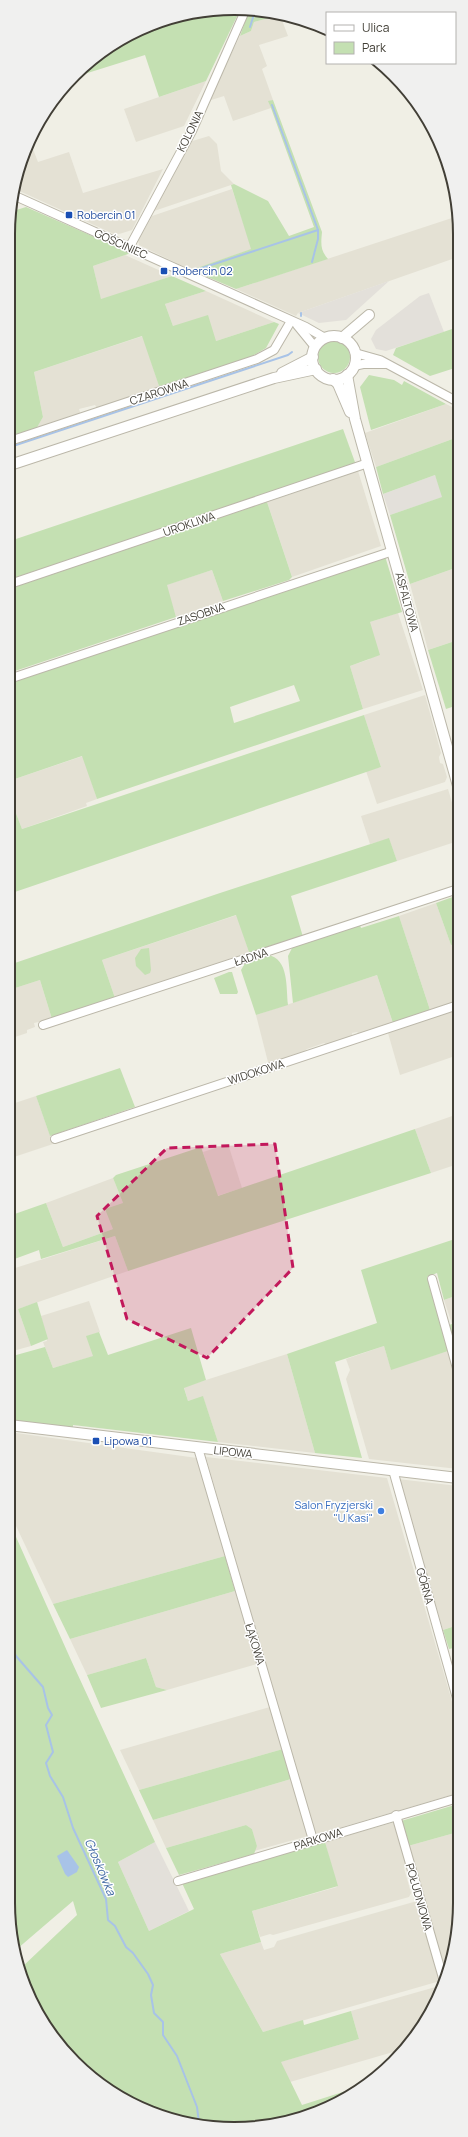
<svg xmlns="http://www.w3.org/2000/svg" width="468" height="2137" font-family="Manrope,sans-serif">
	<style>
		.residential { fill: #e4e1d4 }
		.industrial { fill: #e3e0da }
		.green { fill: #c4e0b2; fill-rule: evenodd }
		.water { fill: #a8c3e7 }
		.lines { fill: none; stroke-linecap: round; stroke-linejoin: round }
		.stream { stroke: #a8c3e7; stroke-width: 2 }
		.minor-casing { stroke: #bbb7a9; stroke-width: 10 }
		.tertiary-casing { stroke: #bbb7a9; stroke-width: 12 }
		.minor { stroke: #fff; stroke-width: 8 }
		.tertiary { stroke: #fff; stroke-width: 10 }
		.marked { fill: #c2185b; fill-opacity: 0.2; stroke: #c2185b; stroke-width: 3; stroke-dasharray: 8 5; stroke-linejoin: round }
		.transit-dot { fill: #1a4fb4; stroke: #fff; stroke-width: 1.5 }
		.shop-dot { fill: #3f7fe0; stroke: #fff; stroke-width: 1.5 }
		.labels { text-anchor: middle; stroke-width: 3; stroke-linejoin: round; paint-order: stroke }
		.street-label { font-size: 11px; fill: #423f36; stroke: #fff }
		.transit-label { font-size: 11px; fill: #164399; stroke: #fff; text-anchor: start }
		.shop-label { font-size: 11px; fill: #366cbe; stroke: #fff; text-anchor: end }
		.water-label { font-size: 12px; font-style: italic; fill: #3c66a1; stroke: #fff }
		.rim { fill: none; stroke: #423f36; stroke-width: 2 }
	</style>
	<rect width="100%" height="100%" fill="#f0efe5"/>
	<!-- residential -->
	<g class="residential">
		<polygon points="280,15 288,36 259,45 267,66 262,69 273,100 269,102 271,108 233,121 224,96 208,101 240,36 251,31 254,22"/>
		<polygon points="206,81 184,126 136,142 124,109"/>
		<polygon points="209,136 217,144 221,171 234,184 154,211 189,142"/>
		<polygon points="31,144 38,162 69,152 83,193 163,169 132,230 116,235 15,189"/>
		<polygon points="232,189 252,249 191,270 139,245 138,240 152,216"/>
		<polygon points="458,216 458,257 298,313 296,316 236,289"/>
		<polygon points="125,255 172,276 101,300 93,266"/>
		<polygon points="206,291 274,322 216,341 173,326 165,304"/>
		<polygon points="143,336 160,389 97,408 95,405 79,409 81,415 35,431 43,417 34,372"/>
		<polygon points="446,404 458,410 458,437 376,467 365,433"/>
		<polygon points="358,471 381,546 292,577 267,502"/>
		<polygon points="458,567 458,640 428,650 410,584"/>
		<polygon points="212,570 223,601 176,617 166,585"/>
		<polygon points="398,613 423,690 363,709 350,666 370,659 370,622"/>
		<polygon points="425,695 441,753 439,757 440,763 443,764 447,777 445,782 377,804 366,771 381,767 364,715"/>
		<polygon points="83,756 97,799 86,803 87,806 22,829 9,795 9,781"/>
		<polygon points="448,789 458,823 458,841 397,861 389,839 370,844 361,816"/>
		<polygon points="436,903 451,945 458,943 458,1001 430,1010 399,916"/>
		<polygon points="237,915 250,955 115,998 102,960"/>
		<polygon points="377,975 393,1023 359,1034 357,1032 352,1033 352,1036 327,1045 324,1043 307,1049 303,1053 269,1066 256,1015"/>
		<polygon points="40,980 52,1019 34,1023 35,1027 27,1030 27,1033 9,1039 9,990"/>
		<polygon points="458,1009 458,1055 400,1075 388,1033"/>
		<polygon points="36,1096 53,1144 14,1157 9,1143 9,1113 14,1111 12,1104"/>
		<polygon points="458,1114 458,1164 431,1173 415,1129"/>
		<polygon points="228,1144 242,1188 217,1196 203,1152"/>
		<polygon points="113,1178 123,1203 113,1229 63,1247 46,1203"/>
		<polygon points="115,1236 128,1271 18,1309 31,1346 9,1352 9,1270"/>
		<polygon points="458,1295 458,1322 452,1324 444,1300"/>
		<polygon points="89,1301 100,1332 87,1336 94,1356 53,1368 43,1342 47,1341 41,1316"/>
		<polygon points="384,1346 391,1369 448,1351 458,1386 458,1469 369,1459 346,1379 350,1370 346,1359"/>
		<polygon points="287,1354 315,1453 218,1442 203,1397 188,1401 184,1387"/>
		<polygon points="9,1432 197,1458 225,1556 53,1604 8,1509"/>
		<polygon points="206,1457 387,1478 458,1722 458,1793 315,1835"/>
		<polygon points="398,1479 458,1486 458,1625 443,1630"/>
		<polygon points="235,1591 257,1664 167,1690 156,1687 146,1658 87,1675 70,1639"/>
		<polygon points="270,1707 283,1749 139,1790 120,1750"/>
		<polygon points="291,1779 308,1836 254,1851 257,1846 252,1829 246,1825 166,1848 153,1820"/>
		<polygon points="395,1822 407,1866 404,1868 411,1893 409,1897 273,1935 270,1934 260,1937 252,1911 337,1887 325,1842"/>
		<polygon points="458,1832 458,1933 445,1972 408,1846"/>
		<polygon points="417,1901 440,1981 263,2032 220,1954 261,1942 264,1950 274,1947 277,1941"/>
		<polygon points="439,1986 430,2016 400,2050 290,2082 280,2062 359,2039 351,2011"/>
	</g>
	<!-- industrial -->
	<g class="industrial">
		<polygon points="389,281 346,320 319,323 298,313"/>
		<polygon points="429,293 444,332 386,351 376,349 371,339 376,330 420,296"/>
		<polygon points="435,475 443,497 390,515 383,494"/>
		<polygon points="155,1842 189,1911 149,1931 118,1862"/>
	</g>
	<!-- green -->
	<g class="green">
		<polygon points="264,10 280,15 254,22 251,31 240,36 249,11"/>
		<polygon points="239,12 206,81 159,97 145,55 78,76 97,55 176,16 185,15 186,18 199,14"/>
		<path d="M273 100 322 232C321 243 320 250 328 259L236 289 191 270 251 249 231 185 234 184 268 201 289 236 314 227 271 108 268 101Z"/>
		<polygon points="26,207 131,253 93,266 101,299 172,276 206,291 165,304 173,326 208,315 216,341 274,322 279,324 266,348 254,355 255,357 160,389 142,336 34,372 43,417 35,431 10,439 10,212"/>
		<polygon points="458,327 458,367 430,376 393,355 396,348"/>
		<circle cx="334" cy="357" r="16"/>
		<polygon points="369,375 394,380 402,385 404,381 446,404 371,430 360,387"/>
		<polygon points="343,429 356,465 10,581 10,541"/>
		<polygon points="458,437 458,567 410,584 390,515 442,497 435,475 383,494 376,467"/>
		<polygon points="267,502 292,577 289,580 223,601 212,570 167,585 176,617 9,673 10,587"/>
		<path d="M385 556 402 612 370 622 380 655 350 666 363 709 97 799 82 756 9 781V683ZM294 685 300 701 234 723 230 707Z"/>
		<polygon points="458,640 458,705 446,709 428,650"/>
		<polygon points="364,715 381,767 9,894 9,795 22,829"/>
		<polygon points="389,838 397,861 291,896 303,937 250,955 236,915 102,960 115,998 52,1019 40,980 9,990 9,965 217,894"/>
		<polygon points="458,895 458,943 451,945 436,903"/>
		<polygon points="399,916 430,1010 393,1023 377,975 293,1003 288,956 293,946 360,925 361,928"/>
		<polygon points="149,948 151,970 150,973 145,975 136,966 135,958 141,949"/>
		<path d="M268 955C289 959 286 987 288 1005L256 1015 241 970 247 960Z"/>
		<polygon points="229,972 232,972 238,992 237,994 220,994 214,978"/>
		<polygon points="120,1068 135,1107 50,1136 36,1096"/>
		<polygon points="415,1129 431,1173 128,1271 115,1236 41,1259 39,1250 9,1261 9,1216 46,1203 63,1247 113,1229 105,1209 123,1203 113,1178 116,1175 201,1147 218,1196"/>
		<polygon points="458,1238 458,1295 444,1300 437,1273 427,1277 448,1351 391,1370 384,1346 335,1362 362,1458 315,1453 287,1354 377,1323 361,1270"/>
		<polygon points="37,1302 48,1339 31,1346 18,1309"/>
		<polygon points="458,1322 458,1360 449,1325"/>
		<polygon points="191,1328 206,1380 184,1388 188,1401 203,1396 218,1442 73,1425 73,1429 9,1421 9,1357 45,1347 53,1368 93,1356 86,1336 99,1332 108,1355"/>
		<polygon points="8,1519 71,1660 155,1842 118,1862 149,1931 194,1909 182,1883 325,1842 338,1886 252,1911 261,1942 220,1954 263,2032 303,2020 304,2025 351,2011 359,2039 281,2062 302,2105 371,2083 306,2117 219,2128 134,2106 64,2052 25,1989 21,1968 77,1915 73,1901 17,1949 8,1903 8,1668 14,1662 8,1655"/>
		<polygon points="225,1556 235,1591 70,1639 53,1604"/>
		<polygon points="458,1625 458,1647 449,1649 443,1630"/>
		<polygon points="146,1658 156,1687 167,1690 101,1708 87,1675"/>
		<polygon points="283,1749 291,1779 153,1820 139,1790"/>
		<polygon points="458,1804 458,1832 408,1846 401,1821"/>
		<polygon points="246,1825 252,1829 257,1846 254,1854 179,1875 166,1848"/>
	</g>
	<!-- water -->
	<polygon class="water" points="67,1850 79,1867 77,1872 68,1877 65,1874 57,1856"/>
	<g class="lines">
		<!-- stream -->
		<g class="stream">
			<polyline points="250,27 255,11"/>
			<polyline points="272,105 318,230 318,239 312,262"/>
			<polyline points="196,270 318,230"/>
			<polyline points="301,316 301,313"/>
			<polyline points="10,447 288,355 292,352"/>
			<polyline points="8,1640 16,1656 43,1687 48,1708 52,1715 46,1725 53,1752 46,1763 50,1776 63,1797 73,1828 106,1899 108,1920 115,1926 126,1947 133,1953 148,1974 153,1985 151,1995 154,2013 163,2022 163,2035 177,2056 197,2107 199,2123"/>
		</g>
		<!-- minor casing -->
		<g class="minor-casing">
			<g id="minor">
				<polyline points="13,195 306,327 325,338"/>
				<polyline points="129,248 192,131 245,11"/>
				<polyline points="297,325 315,347"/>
				<polyline points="355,353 380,360 458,402"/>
				<polyline points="354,366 363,364 385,364"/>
				<polyline points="10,441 257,359 274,350 291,321"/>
				<polyline points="10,584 368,463"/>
				<polyline points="9,679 393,551"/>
				<polyline points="43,1025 458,889"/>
				<polyline points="55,1139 458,1005"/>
				<polyline points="432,1279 458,1372"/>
				<polyline points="198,1448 313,1840"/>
				<polyline points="393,1470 458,1702"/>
				<polyline points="396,1815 443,1978"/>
				<polyline points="178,1881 458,1798"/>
			</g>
		</g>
		<!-- tertiary casing -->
		<g class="tertiary-casing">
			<g id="tertiary">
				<circle cx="334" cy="358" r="22"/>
				<polyline points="342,338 369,315"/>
				<polyline points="282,373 313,357"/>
				<polyline points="347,375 355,419 458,786"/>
				<polyline points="333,379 338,384 350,412"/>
				<polyline points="10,465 274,378 316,369"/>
				<polyline points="9,1425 458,1478"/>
			</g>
		</g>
		<!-- minor -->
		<use href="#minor" class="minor"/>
		<!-- tertiary -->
		<use href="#tertiary" class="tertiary"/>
	</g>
	<!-- marked area -->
	<path class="marked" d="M275 1144 293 1268 207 1358 127 1319 97 1216 167 1148Z"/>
	<!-- markers -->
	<g class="transit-dot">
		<rect x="65" y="211" width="8" height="8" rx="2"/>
		<rect x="160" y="267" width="8" height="8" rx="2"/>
		<rect x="92" y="1437" width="8" height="8" rx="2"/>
	</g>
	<circle class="shop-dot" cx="381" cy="1511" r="4"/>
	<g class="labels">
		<!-- street labels -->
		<g class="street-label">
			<text transform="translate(190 131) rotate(-64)" y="4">KOLONIA</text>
			<text transform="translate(121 244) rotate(24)" y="4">GOŚCINIEC</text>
			<text transform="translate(159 392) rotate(-18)" y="4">CZAROWNA</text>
			<text transform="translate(189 524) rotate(-19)" y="4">UROKLIWA</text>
			<text transform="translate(407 602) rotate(75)" y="4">ASFALTOWA</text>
			<text transform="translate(201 614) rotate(-19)" y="4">ZASOBNA</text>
			<text transform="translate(251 957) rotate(-18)" y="4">ŁADNA</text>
			<text transform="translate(256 1072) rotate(-18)" y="4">WIDOKOWA</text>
			<text transform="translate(233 1452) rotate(6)" y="4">LIPOWA</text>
			<text transform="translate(425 1586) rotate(74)" y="4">GÓRNA</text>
			<text transform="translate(255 1644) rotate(73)" y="4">ŁĄKOWA</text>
			<text transform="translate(318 1839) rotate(-17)" y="4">PARKOWA</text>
			<text transform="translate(419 1897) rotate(74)" y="4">POŁUDNIOWA</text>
		</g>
		<!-- transit labels -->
		<g class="transit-label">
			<text x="77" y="219">Robercin 01</text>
			<text x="172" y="275">Robercin 02</text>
			<text x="104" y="1445">Lipowa 01</text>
		</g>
		<!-- shop labels -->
		<g class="shop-label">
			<text x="373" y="1509">Salon Fryzjerski<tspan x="373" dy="13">"U Kasi"</tspan></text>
		</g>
		<!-- water labels -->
		<g class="water-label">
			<text transform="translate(100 1867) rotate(67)" y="4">Głoskówka</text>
		</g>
	</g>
	<!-- crop -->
	<path d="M0 0H468V2137H0ZM234 15H234A219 219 0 0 1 453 234V1903A219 219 0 0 1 234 2122H234A219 219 0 0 1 15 1903V234A219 219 0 0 1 234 15Z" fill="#f0f0ef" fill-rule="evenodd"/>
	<path class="rim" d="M234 15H234A219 219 0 0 1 453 234V1903A219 219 0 0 1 234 2122H234A219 219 0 0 1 15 1903V234A219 219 0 0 1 234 15Z"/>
	<!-- legend -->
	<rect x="326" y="12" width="130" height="52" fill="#ffffff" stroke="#b3b2af"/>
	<rect x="334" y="25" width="20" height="6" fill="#ffffff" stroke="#b3b2af"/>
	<text x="362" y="32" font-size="12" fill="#423f36">Ulica</text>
	<rect x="334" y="42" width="20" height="12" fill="#c4e0b2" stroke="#b3b2af"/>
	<text x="362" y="52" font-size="12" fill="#423f36">Park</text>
</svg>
